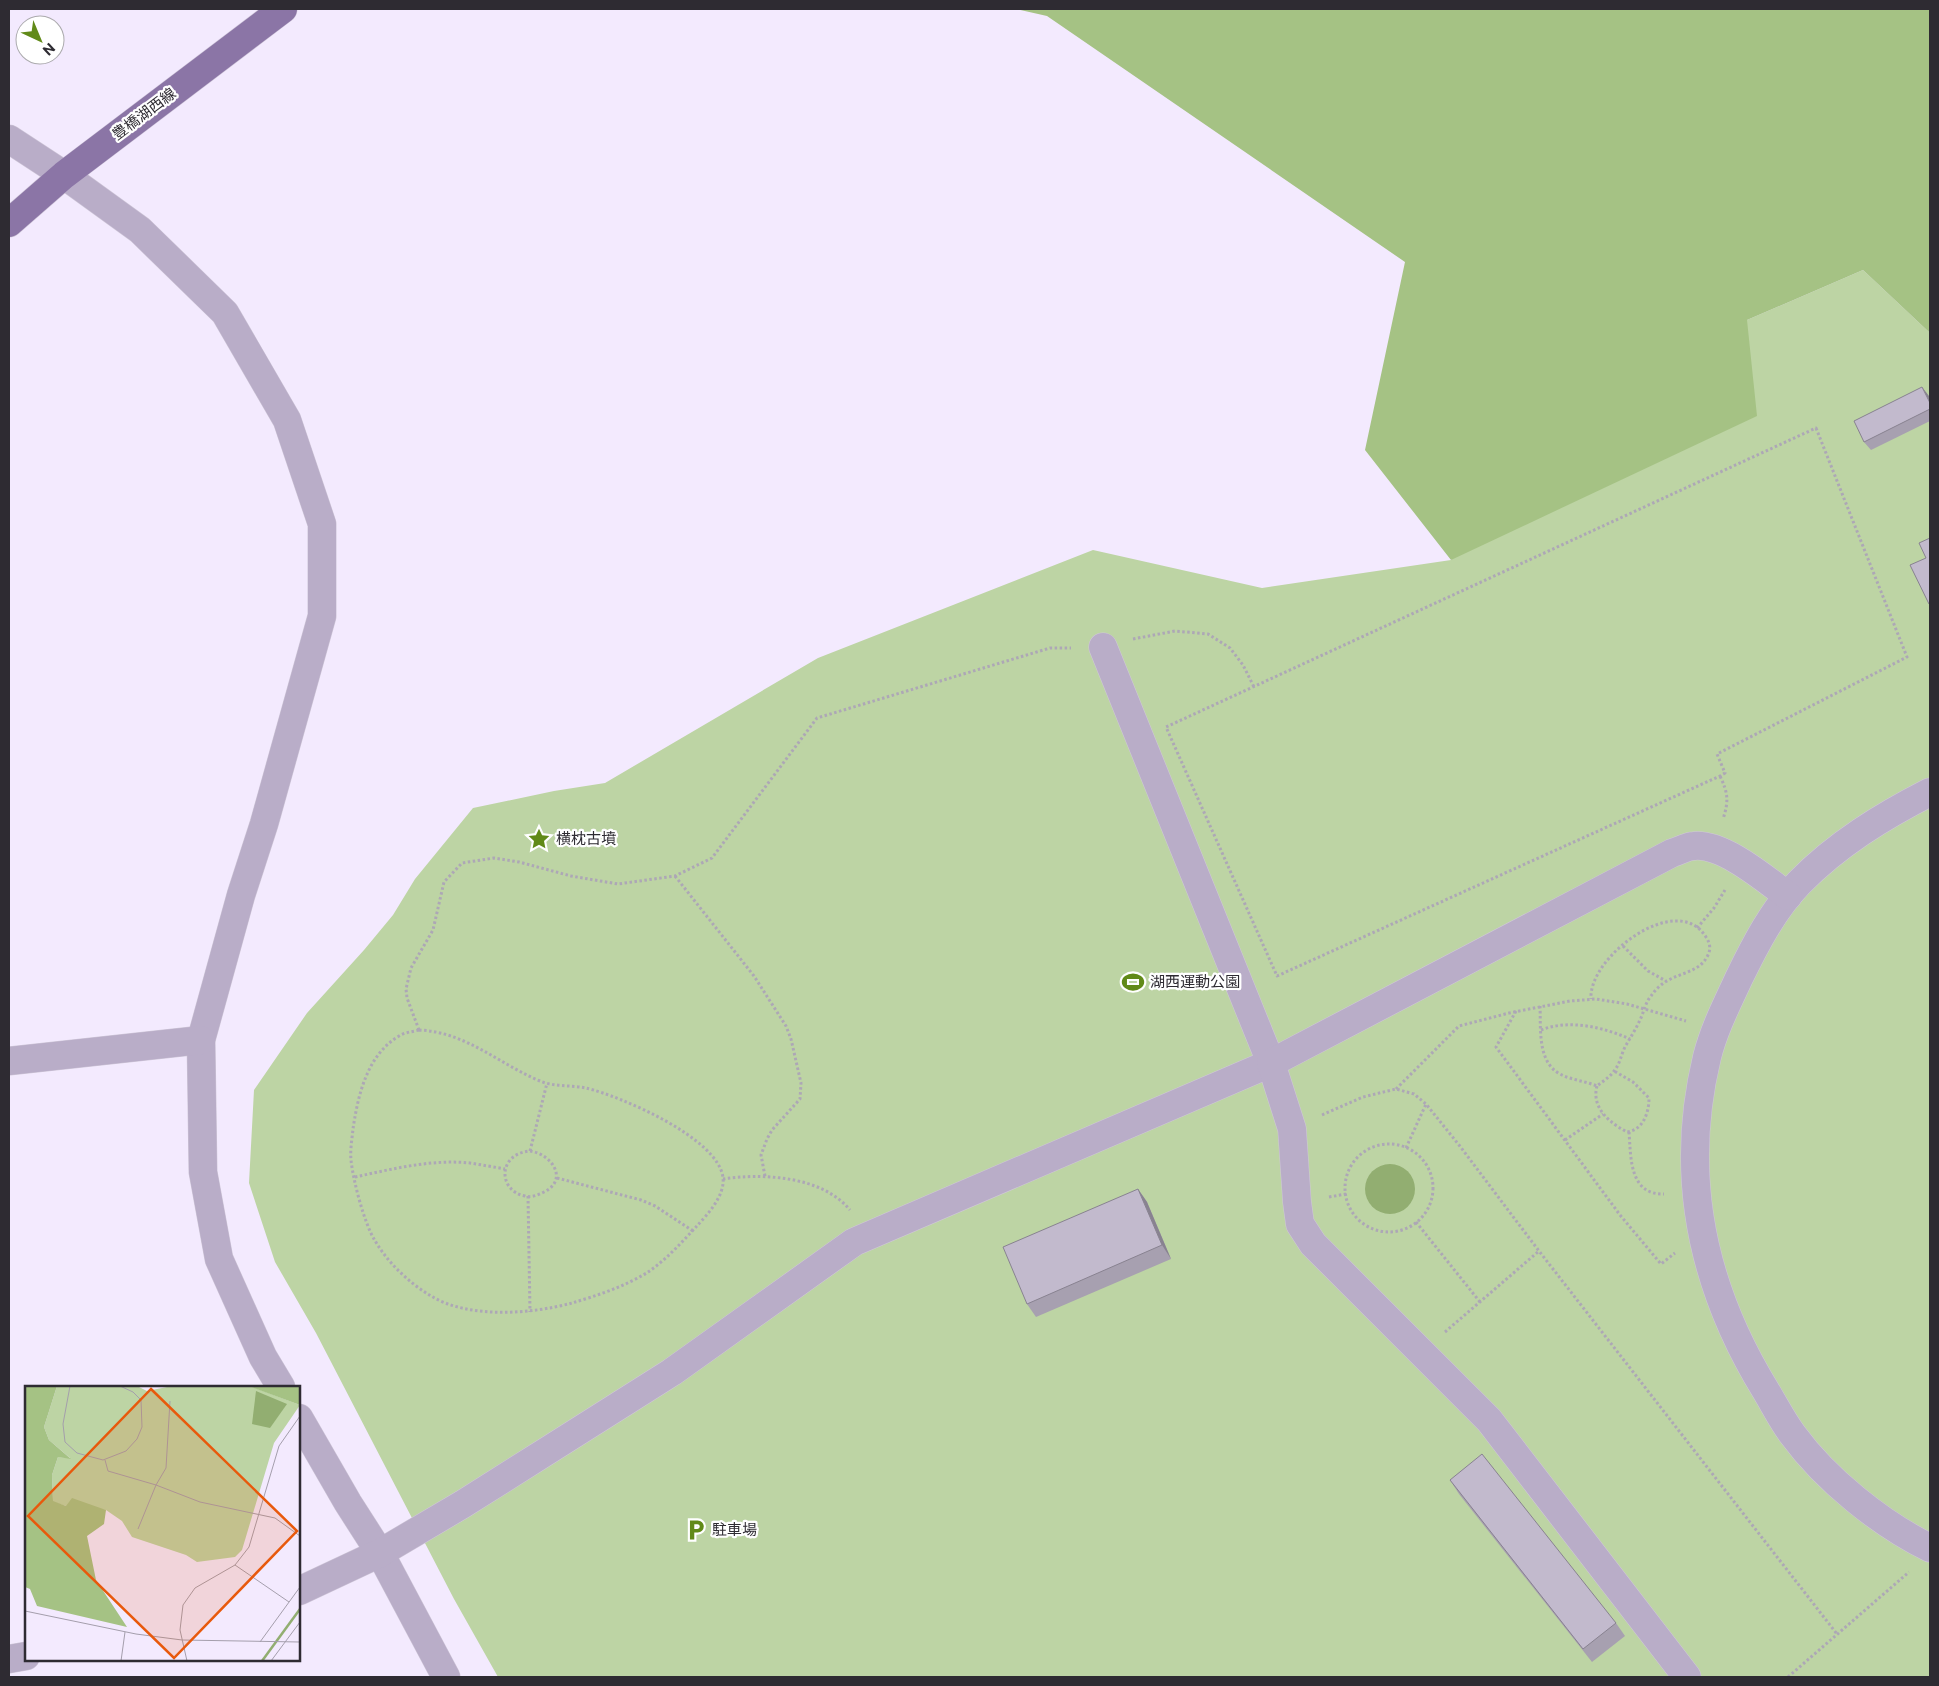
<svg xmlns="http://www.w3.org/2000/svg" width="1939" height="1686" font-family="Commissioner,'Noto Sans JP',sans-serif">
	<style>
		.green { fill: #bdd4a4 }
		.forest { fill: #a5c284 }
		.water { fill: #92ae71 }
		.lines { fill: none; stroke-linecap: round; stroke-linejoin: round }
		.minor-casing { stroke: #d0c8d9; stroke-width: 29 }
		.major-casing { stroke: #d0c8d9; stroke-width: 29 }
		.path { stroke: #ada7b6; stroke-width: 3; stroke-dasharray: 2.5 2.5; stroke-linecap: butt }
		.minor { stroke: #b9adc8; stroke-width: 28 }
		.major { stroke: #8b75a6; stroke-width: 28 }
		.wall { fill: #a7a0b0 }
		.shaded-wall { fill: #888290 }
		.building { fill: #c2bacd; stroke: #888290 }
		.labels { text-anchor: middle; stroke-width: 4.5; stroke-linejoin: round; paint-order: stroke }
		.street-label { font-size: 15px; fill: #2e2b32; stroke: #fff }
		.poi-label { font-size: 15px; fill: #2e2b32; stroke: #fff; text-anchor: start }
		.inset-river { fill: none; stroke: #92ae71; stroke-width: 2.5 }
		.inset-road { fill: none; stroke: #a49eac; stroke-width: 1 }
		.view { fill: #e8590c; fill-opacity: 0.15; stroke: #e8590c; stroke-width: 2.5 }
		.inset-edge { fill: none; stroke: #2e2b32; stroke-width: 2.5 }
	</style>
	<rect width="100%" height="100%" fill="#f3eafe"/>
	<!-- green -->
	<polygon class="green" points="1863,270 1930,333 1930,1677 498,1677 454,1599 316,1333 275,1262 249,1183 254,1090 307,1013 364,950 393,915 415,879 473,808 554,791 605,783 818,658 1093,550 1262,588 1451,560 1747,320"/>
	<!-- forest -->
	<polygon class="forest" points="1016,9 1930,9 1930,333 1863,270 1747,320 1757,416 1451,560 1365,450 1405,262 1047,16"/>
	<!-- water -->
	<circle class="water" cx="1390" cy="1189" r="25"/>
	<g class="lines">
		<!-- minor casing -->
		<g class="minor-casing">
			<g id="minor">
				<polyline points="9,139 64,175 140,230 225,313 287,420 322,524 322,616 264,824 241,895 201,1040 203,1172 219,1259 263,1357 281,1387"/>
				<path d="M1930 792C1883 816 1837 844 1799 883 1773 910 1755 945 1739 978 1727 1004 1714 1029 1707 1057 1678 1177 1702 1287 1766 1391 1775 1406 1783 1422 1793 1435 1826 1480 1881 1524 1930 1548"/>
				<polyline points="9,1061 201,1040"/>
				<polyline points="299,1418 348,1503 380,1553 446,1677"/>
				<polyline points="299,1591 380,1553 463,1504 547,1451 672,1372 854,1242 1271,1063 1103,647"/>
				<polyline points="9,1659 26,1656"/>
				<path d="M1687 1677 1489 1420 1313 1244 1300 1224 1297 1202 1292 1129 1271 1063 1672 853C1679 851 1687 846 1694 846 1723 843 1765 879 1788 896"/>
			</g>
		</g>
		<!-- major casing -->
		<g class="major-casing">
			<polyline id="major" points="9,223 64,175 283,9"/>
		</g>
		<!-- path -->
		<g class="path">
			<polygon points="1816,428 1907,657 1717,754 1725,773 1720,776 1277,976 1166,727"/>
			<polyline points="1133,639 1175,631 1208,634 1230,648 1243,665 1254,687"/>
			<path d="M1720 776C1728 793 1729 801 1723 819"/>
			<polyline points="675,876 754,976 786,1026 791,1039 801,1083 800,1099 772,1130 767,1139 761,1155 765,1176"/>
			<polyline points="1697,928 1714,908 1725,890"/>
			<polyline points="1623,946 1648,971 1666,981"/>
			<path d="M1540 1006C1541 1028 1537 1062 1560 1074 1571 1080 1585 1081 1597 1086 1603 1081 1610 1077 1614 1071 1620 1064 1621 1055 1625 1047 1630 1038 1636 1029 1640 1020 1644 1012 1645 1003 1651 996 1655 990 1661 984 1667 981 1682 972 1700 972 1708 955 1711 949 1710 943 1706 937 1677 890 1588 957 1591 999"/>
			<polyline points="1516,1011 1496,1047 1620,1215 1661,1264 1675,1253"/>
			<polyline points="419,1030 407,998 406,989 411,968 433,930 444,882 462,863 494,858 519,862 571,876 618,884 675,876 712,858 817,718 1050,648 1071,648"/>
			<path d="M419 1030C466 1032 499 1064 540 1081 554 1087 571 1085 586 1088 620 1096 719 1138 723 1178 725 1196 707 1215 696 1227 681 1243 666 1260 648 1272 626 1286 596 1296 572 1303 531 1314 469 1319 431 1296 409 1283 387 1262 374 1239 364 1222 353 1180 351 1160 350 1150 352 1139 353 1129 358 1095 367 1055 399 1036 405 1032 412 1032 419 1030Z"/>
			<path d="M1541 1030C1569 1019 1603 1027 1630 1039"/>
			<path d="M1597 1086C1591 1108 1610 1123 1627 1132 1643 1130 1649 1113 1649 1098L1633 1082 1614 1071"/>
			<polyline points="1396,1089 1459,1026 1509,1013 1570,1001 1596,999 1627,1004 1686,1021"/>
			<polyline points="1322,1115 1363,1097 1396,1089 1414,1094 1426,1104 1459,1145 1539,1251 1837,1634"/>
			<path d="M1629 1132C1631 1157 1629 1195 1664 1194"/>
			<polyline points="1565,1140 1603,1114"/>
			<circle cx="1389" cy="1188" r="44"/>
			<polyline points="1406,1148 1426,1104"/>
			<path d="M530 1151C552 1154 569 1180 544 1192 538 1195 531 1198 525 1196 498 1191 497 1154 530 1151Z"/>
			<polyline points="530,1151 547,1083"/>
			<path d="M355 1177C392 1169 432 1159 470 1163 482 1165 494 1167 505 1169"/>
			<polyline points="557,1178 641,1200 655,1206 693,1231"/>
			<path d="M723 1179C763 1173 822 1176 850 1210"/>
			<polyline points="528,1196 530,1312"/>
			<polyline points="1329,1197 1346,1194"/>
			<polyline points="1416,1222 1480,1302"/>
			<polyline points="1445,1332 1539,1251"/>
			<polyline points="1788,1677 1909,1572"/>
		</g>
		<!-- minor -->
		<use href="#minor" class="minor"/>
		<!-- major -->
		<use href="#major" class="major"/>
	</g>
	<!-- wall -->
	<g class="wall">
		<polygon points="1929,396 1930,400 1930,421 1871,450 1864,442"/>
		<polygon points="1138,1189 1147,1202 1171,1259 1036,1317 1027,1304"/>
		<polygon points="1450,1480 1616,1623 1625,1636 1592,1662 1459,1494"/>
	</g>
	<!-- shaded-wall -->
	<g class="shaded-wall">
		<polygon points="1922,387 1929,396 1930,400 1930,403"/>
		<polygon points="1138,1189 1147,1202 1171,1259 1162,1245"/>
	</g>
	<!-- building -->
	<g class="building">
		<polygon points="1922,387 1930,403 1930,409 1864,442 1854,421"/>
		<polygon points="1930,538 1930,604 1929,604 1910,565 1926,558 1919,543"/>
		<polygon points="1138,1189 1162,1245 1027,1304 1003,1247"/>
		<polygon points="1482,1454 1616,1623 1583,1649 1450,1480"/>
	</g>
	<!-- icons -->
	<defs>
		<g id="sight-bare" transform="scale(1.725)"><path d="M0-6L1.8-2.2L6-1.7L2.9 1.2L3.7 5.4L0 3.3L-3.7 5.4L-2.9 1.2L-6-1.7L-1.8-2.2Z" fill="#618a18" stroke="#fff" stroke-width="2.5" paint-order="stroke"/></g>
		<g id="stadium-bare" transform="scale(1.725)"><path d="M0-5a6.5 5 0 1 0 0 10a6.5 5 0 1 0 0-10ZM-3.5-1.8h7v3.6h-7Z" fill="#618a18" stroke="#fff" stroke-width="2.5" paint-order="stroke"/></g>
		<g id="parking-bare" transform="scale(1.725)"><path d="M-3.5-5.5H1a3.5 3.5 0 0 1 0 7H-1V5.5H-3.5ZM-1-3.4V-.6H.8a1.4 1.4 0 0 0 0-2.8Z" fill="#618a18" stroke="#fff" stroke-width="2.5" paint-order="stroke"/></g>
	</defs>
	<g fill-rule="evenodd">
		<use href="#sight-bare" x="539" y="839"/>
		<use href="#stadium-bare" x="1133" y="982"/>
		<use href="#parking-bare" x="696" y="1530"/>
	</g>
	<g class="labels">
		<!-- street labels -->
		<g class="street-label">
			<text transform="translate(144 114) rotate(-37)" y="5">豊橋湖西線</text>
		</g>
		<!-- poi labels -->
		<g class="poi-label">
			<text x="556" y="844">横枕古墳</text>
			<text x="1150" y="987">湖西運動公園</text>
			<text x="712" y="1535">駐車場</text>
		</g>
	</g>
	<!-- overview -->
	<g transform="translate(25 1386)">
		<rect width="275" height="275" fill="#f3eafe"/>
		<path d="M32 0H112L122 5 147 0H225L275 19 249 57 217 164 210 171 172 176 161 169 107 151 97 135 81 124 41 120 28 116 27 89 33 71 45 72 24 54 19 41Z" fill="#bdd4a4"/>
		<path d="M0 0H32L19 41 24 54 46 73 33 71 27 89 28 115 41 120 47 112 81 124 79 138 62 150 71 194 102 241 12 220 5 203 0 201ZM225 0H275V19L229 2Z" fill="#a5c284"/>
		<path d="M231 5 262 18 245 42 227 38Z" fill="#92ae71"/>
		<path class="inset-river" d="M237 275 275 223"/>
		<path class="inset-road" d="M45 0 38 38 40 56 52 67 78 74 101 65 112 53 117 41 116 14 108 6 95 0M80 74 83 85 131 99 141 82 145 15M113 143 131 99 175 116 250 132 275 150M210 179 264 216M0 225 111 248 157 254 275 256M235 256 275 201M96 275 100 246M162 275 155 244 158 219 170 202 210 179 224 161 254 60 275 30M246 275 275 236"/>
		<path class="view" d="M126 3 272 145 149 272 3 130Z"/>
		<rect width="275" height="275" class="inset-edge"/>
	</g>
	<!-- border -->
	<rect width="1939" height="1686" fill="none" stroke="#2e2b32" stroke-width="20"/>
	<!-- north arrow -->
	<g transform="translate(40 40) rotate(136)"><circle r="24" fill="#ffffff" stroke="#abaaad"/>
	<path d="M0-4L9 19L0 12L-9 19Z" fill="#618a18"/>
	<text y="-8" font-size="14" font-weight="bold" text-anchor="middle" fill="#2e2b32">N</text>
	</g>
</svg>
